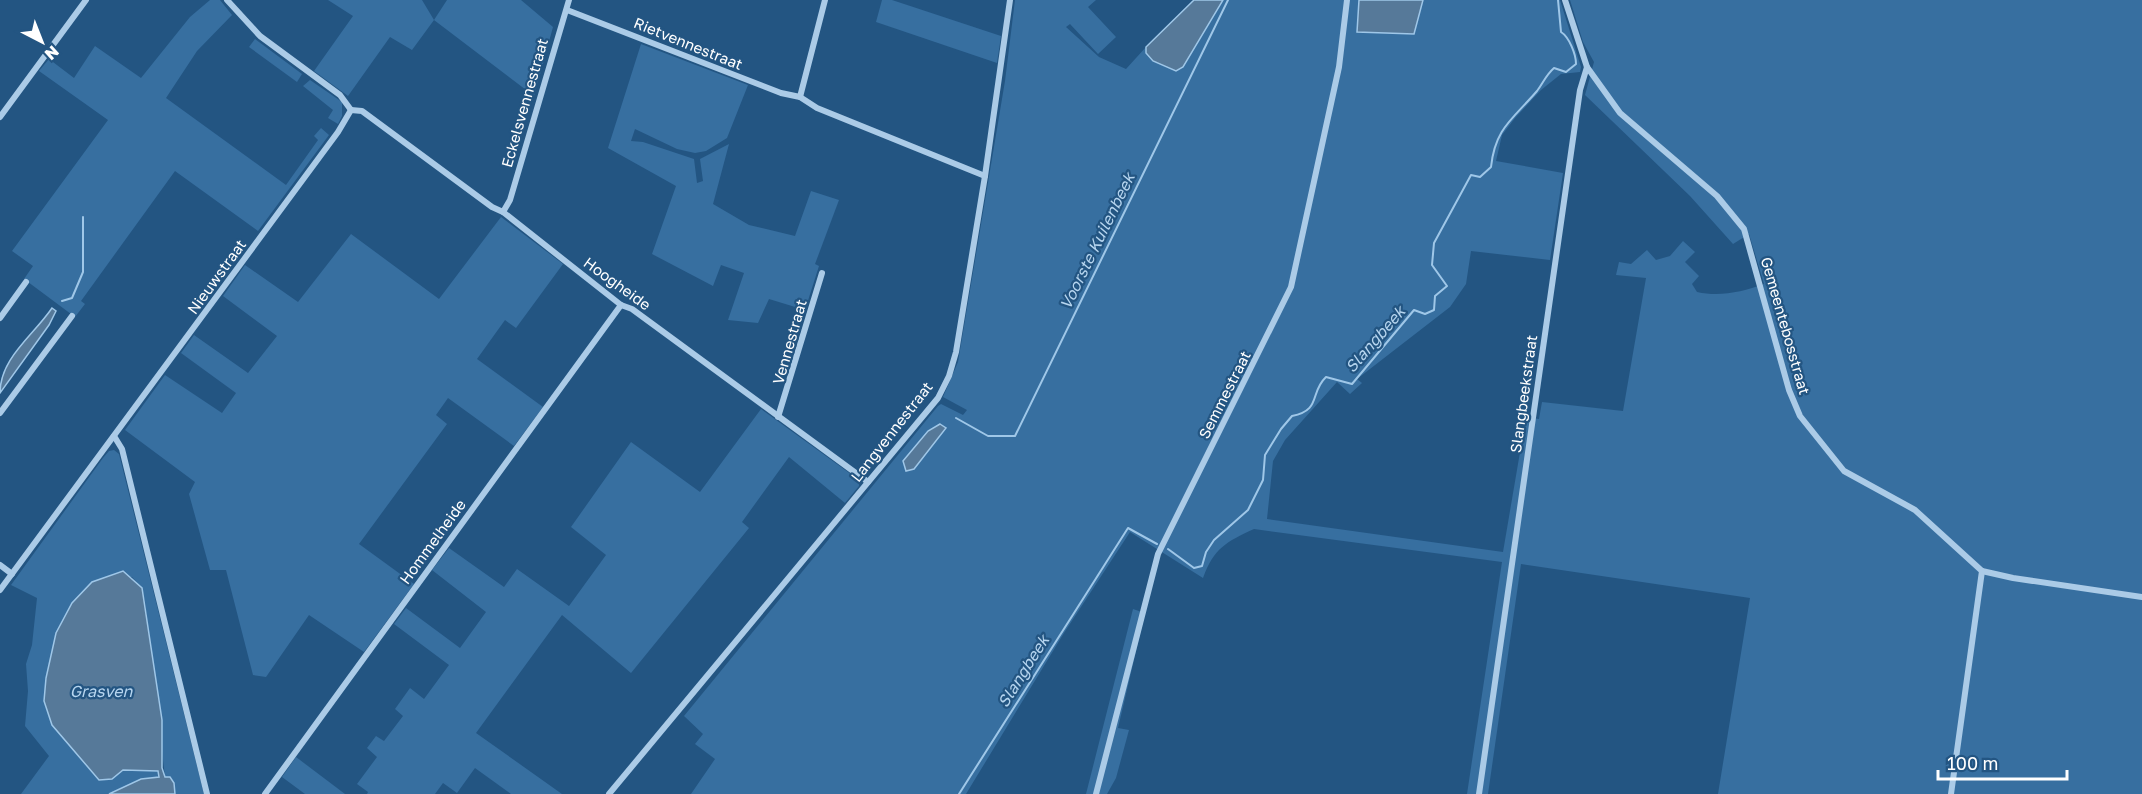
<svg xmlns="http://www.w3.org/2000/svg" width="2142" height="794" font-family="'Golos Text',sans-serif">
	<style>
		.green { fill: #376fa0 }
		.water { fill: #567999; stroke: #9fc7e8; stroke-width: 1.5 }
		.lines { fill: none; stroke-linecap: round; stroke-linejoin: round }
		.stream { stroke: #9fc7e8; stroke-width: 2 }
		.minor { stroke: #abcbe7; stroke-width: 6 }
		.labels { text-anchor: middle; stroke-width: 4.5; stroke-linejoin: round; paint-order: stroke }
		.street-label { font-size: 15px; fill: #fff; stroke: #235582 }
		.water-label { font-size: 16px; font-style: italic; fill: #b6d5ef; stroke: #235582 }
	</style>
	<rect width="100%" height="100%" fill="#235582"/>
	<!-- green -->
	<g class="green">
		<polygon points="210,0 220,0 232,15 197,51 166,98 286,185 318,140 314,136 321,128 329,135 258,231 175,171 81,301 85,304 75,317 24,279 33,266 12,251 108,120 39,71 49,59 74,78 95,46 141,78 190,17"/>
		<polygon points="328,0 422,0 434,20 447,0 521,0 553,27 534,96 434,20 412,50 390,37 348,96 314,71 353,16"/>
		<polygon points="882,0 892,0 1001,36 997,63 876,22"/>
		<path d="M1015 0H1096L1088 7 1116 37 1098 54 1070 24 1066 27 1099 57 1126 69 1146 47V53L1215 11 1223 0H1359L1357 32 1413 34 1423 0H1560L1581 67 1580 72 1561 74 1541 90 1515 118 1502 135 1496 161 1563 173 1550 260 1471 251 1466 284 1450 307 1357 379 1362 383 1350 394 1337 382 1285 440 1273 461 1267 519 1503 552 1526 417 1539 419 1542 402 1623 411 1646 278 1616 275 1619 262 1631 264 1647 250 1656 260 1670 256 1683 241 1695 252 1685 262 1699 276 1692 284 1697 292C1720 297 1742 292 1764 284L1749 234 1733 244 1690 196 1585 95 1594 62 1583 42 1570 0H2142V794H1718L1750 598 1521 564 1488 794H1467L1502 562 1254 529C1226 542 1214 548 1203 578L1130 532 1064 633 966 794H691L715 759 695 744 703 734 684 716 938 406 941 404 963 415 967 410 943 397 958 362 1005 81Z"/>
		<polygon points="255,39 302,74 297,82 249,47"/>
		<polygon points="641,44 748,85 727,138 706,151 695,153 677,149 635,129 631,141 643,142 694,159 697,183 703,181 700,159 729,144 713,204 749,225 795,236 811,191 839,200 815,264 819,266 805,310 769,299 758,323 728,320 744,273 721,265 713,286 652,254 676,186 608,148"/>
		<polygon points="310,80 342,102 342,116 338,124 328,118 333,110 303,86"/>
		<polygon points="501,217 563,264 516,328 505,320 477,359 543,407 514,446 448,398 436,415 447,424 359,544 414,584 364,652 309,615 266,677 253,675 226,570 210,570 189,494 195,482 125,430 165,375 222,413 236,393 181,353 194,335 248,373 277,336 223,296 245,265 298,302 351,234 439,299"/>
		<polygon points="761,409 859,480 859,486 845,503 789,457 742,522 749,528 631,673 562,615 476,733 562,794 511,794 475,768 457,793 443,783 435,794 367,794 368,792 357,784 377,757 367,748 376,736 384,741 403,716 395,709 410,688 424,699 449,665 394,624 406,608 460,648 486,612 432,570 449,548 504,587 517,569 569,606 606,555 571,527 631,442 700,492"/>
		<polygon points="114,450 119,454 204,794 175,794 174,783 170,777 165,777 145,602 142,588 132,577 92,582 72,603 56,633 46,678 44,701 52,725 99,780 112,779 123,770 158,771 159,777 141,779 109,794 21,794 49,756 25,726 28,691 26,664 32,645 37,598 11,585 103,458 109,451"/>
		<polygon points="1133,609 1145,613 1118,728 1129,730 1116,778 1107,794 1086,794"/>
		<polygon points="296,757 345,794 305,794 282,777"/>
	</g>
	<!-- water -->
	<g class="water">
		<polygon points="1194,0 1223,0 1183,67 1176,71 1153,61 1146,53 1146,47"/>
		<polygon points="1359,0 1423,0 1414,34 1357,32"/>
		<path d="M52 308 56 311 49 325 0 393C0 358 33 336 52 308Z"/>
		<polygon points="940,424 946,428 914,469 906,471 903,461 928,431"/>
		<polygon points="123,571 142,588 162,720 162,768 165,777 170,777 174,783 175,794 109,794 141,779 159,777 158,771 123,770 112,779 99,780 52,725 44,701 46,678 56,633 72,603 92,582"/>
	</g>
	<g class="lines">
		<!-- stream -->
		<g class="stream">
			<polyline points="62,301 72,298 83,272 83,217"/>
			<polyline points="956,418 988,436 1015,436 1228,0"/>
			<path d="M1168 549 1194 568 1202 566 1206 552 1214 540 1248 510 1263 480 1265 455 1281 429 1292 416C1322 410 1309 393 1326 377L1352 384 1414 310 1425 314 1434 310 1435 296 1447 286 1432 265 1434 243 1471 175 1480 177 1491 167C1495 128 1513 119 1537 91 1543 83 1546 75 1554 68L1566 72 1576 64C1576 54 1569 37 1561 32L1558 0"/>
			<polyline points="959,794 1128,528 1157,544"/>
		</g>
		<!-- minor -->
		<g class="minor">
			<polyline points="227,0 260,36 340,95 351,110"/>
			<polyline points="567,10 781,93 800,97 817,108 985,176"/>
			<polyline points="1587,67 1620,113 1717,196 1744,229 1789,390 1800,416 1844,471 1915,510 1982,571 1951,794"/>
			<polyline points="800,97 825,0"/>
			<polyline points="351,110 362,111 492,207 503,212 621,305 632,309 868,482"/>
			<polyline points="0,117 86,0"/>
			<polyline points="503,212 510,200 569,0"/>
			<polyline points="0,318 26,282"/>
			<polyline points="0,413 72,316"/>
			<polyline points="778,417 822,273"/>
			<polyline points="114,436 122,449 207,794"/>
			<polyline points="0,565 12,574"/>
			<polyline points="1982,571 2013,578 2142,597"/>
			<polyline points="0,590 338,132 351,110"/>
			<polyline points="265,794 621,305"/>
			<polyline points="609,794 938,398 949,376 956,352 985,176 1010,0"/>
			<polyline points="1096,794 1158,554 1291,287 1339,67 1347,0"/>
			<polyline points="1479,794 1580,90 1587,67 1565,0"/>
		</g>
	</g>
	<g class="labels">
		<!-- street labels -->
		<g class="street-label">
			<text transform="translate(688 44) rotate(22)" y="5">Rietvennestraat</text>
			<text transform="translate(525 103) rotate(-74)" y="5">Eckelsvennestraat</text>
			<text transform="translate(217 277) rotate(-54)" y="5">Nieuwstraat</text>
			<text transform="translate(617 284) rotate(36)" y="5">Hoogheide</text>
			<text transform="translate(1785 326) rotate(74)" y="5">Gemeentebosstraat</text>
			<text transform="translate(790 342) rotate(-74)" y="5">Vennestraat</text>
			<text transform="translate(1524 394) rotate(-82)" y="5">Slangbeekstraat</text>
			<text transform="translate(1225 395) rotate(-63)" y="5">Semmestraat</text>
			<text transform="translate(892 432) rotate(-52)" y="5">Langvennestraat</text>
			<text transform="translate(433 542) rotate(-54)" y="5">Hommelheide</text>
		</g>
		<!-- water labels -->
		<g class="water-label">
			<text transform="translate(1097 241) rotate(-64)" y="6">Voorste Kuilenbeek</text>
			<text transform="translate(1375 339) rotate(-49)" y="6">Slangbeek</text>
			<text transform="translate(1023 671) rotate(-58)" y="6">Slangbeek</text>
			<text x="101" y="697">Grasven</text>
		</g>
	</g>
	<!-- north arrow -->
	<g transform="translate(42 42) rotate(138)" stroke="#235582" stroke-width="4.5" paint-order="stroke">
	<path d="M0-4.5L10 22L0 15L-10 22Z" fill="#ffffff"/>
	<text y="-9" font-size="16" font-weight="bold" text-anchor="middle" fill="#ffffff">N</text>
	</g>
	<!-- scale -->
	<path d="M1938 770v9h129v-9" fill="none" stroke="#ffffff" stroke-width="3"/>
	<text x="1947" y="770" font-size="18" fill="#ffffff" stroke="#235582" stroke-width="4.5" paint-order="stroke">100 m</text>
</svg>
